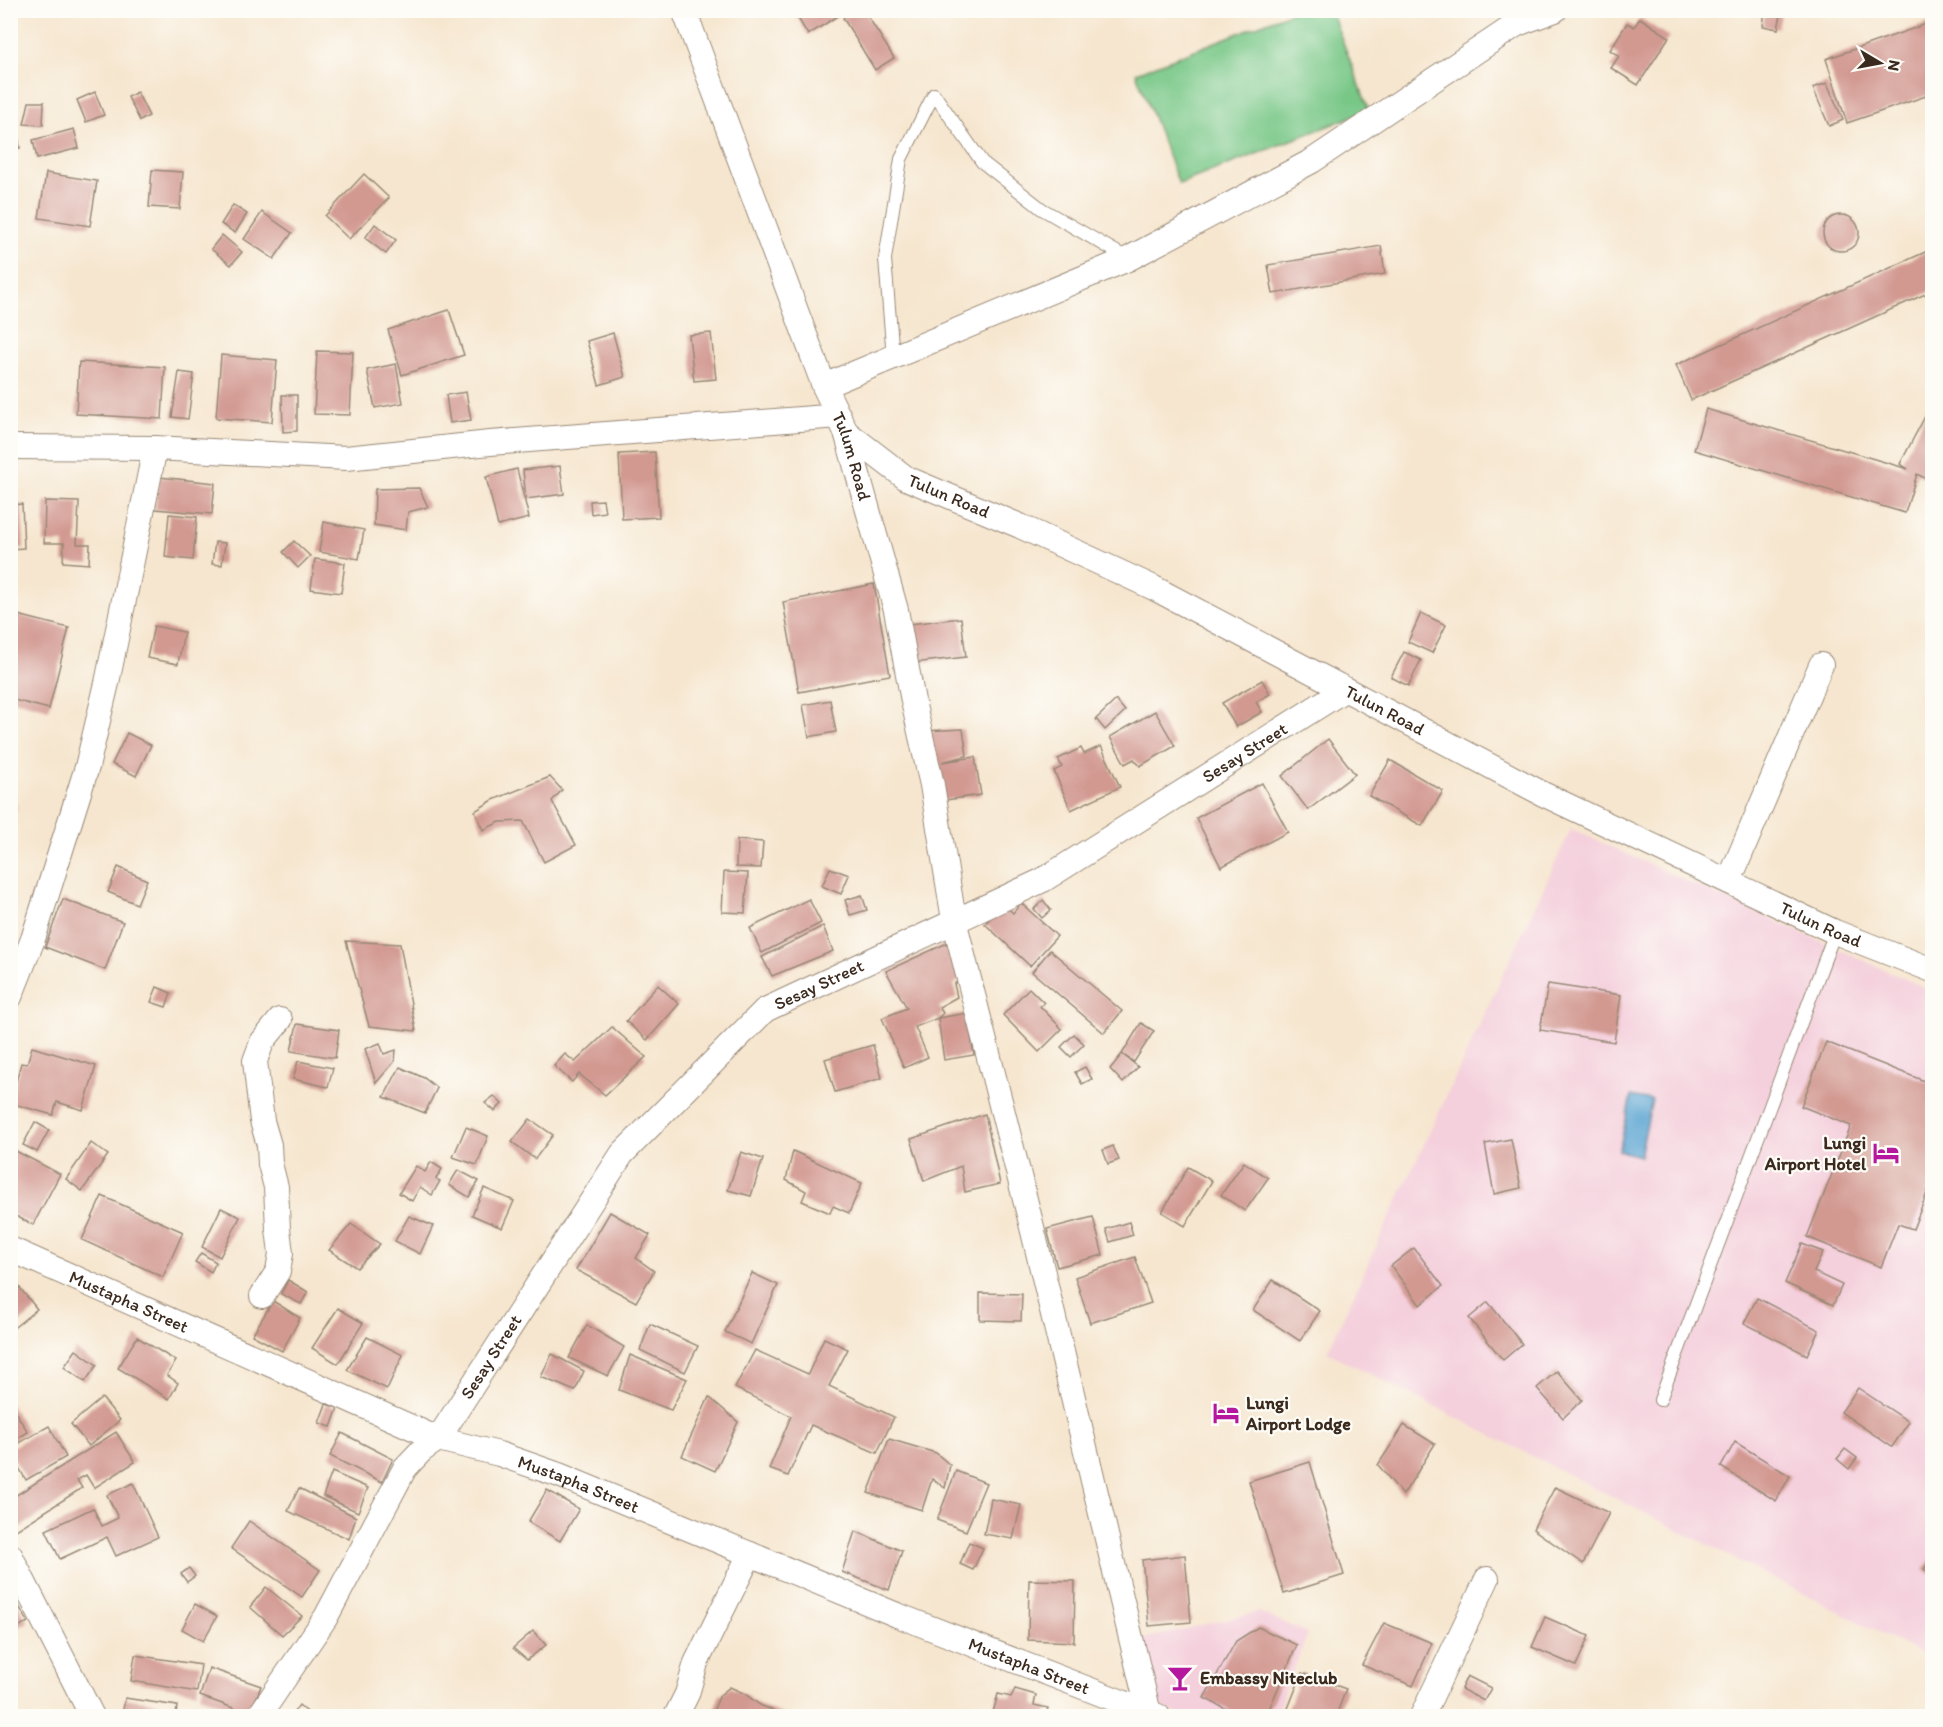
<svg xmlns="http://www.w3.org/2000/svg" width="1943" height="1727" font-family="Itim,sans-serif">
	<style>
		.built { fill: #f4cfdc }
		.green { fill: #78c787; stroke: #5a7852; stroke-width: 1.5 }
		.water { fill: #5ba4d2; stroke: #4b6778; stroke-width: 1.5 }
		.building { fill: #d29991 }
		.lines { fill: none; stroke-linecap: round; stroke-linejoin: round }
		.lane-casing { stroke: #988876; stroke-width: 14 }
		.street-casing { stroke: #988876; stroke-width: 26 }
		.lane { stroke: #fff; stroke-width: 12 }
		.street { stroke: #fff; stroke-width: 24 }
		.labels { text-anchor: middle; stroke-width: 4.5; stroke-linejoin: round; paint-order: stroke }
		.street-label { font-size: 18px; fill: #3b2a1e; stroke: #fdfcf7 }
		.poi-label { font-size: 18px; font-weight: bold; fill: #3b2a1e; stroke: #fdfcf7; text-anchor: start }
	</style>
	<rect width="100%" height="100%" fill="#fdfcf7"/>
	<filter id="ink" filterUnits="userSpaceOnUse"><feTurbulence type="fractalNoise" baseFrequency=".0167" numOctaves="2"/><feDisplacementMap in="SourceGraphic" scale="12" xChannelSelector="R" yChannelSelector="G"/><feConvolveMatrix kernelMatrix="1 2 1 2 8 2 1 2 1" color-interpolation-filters="sRGB"/></filter>
	<filter id="wash" filterUnits="userSpaceOnUse"><feTurbulence type="fractalNoise" baseFrequency=".008" numOctaves="4" result="noise"/><feDisplacementMap in="SourceGraphic" scale="24" xChannelSelector="R" yChannelSelector="G"/><feGaussianBlur stdDeviation="1.35" result="paint"/><feColorMatrix in="noise" values="0 0 0 0 0 0 0 0 0 0 0 0 0 0 0 0 0 1.4 0 .05"/><feComposite in="paint" operator="in"/></filter>
	<g filter="url(#wash)">
		<rect width="100%" height="100%" fill="#f6e6cf"/>
		<!-- built -->
		<g class="built">
			<polygon points="1571,829 1932,991 1932,1659 1327,1352"/>
			<polygon points="1258,1612 1308,1633 1275,1716 1183,1716 1155,1704 1139,1640"/>
		</g>
		<!-- green -->
		<polygon class="green" points="1295,11 1331,11 1369,110 1179,184 1136,73"/>
		<!-- water -->
		<polygon class="water" points="1631,1096 1652,1100 1640,1156 1619,1151"/>
		<g id="blocks">
			<!-- building -->
			<g class="building">
				<polygon points="793,10 847,10 808,35"/>
				<polygon points="855,10 864,10 894,58 875,70 843,18"/>
				<polygon points="1765,10 1782,10 1778,29 1763,26"/>
				<polygon points="1640,18 1669,37 1638,85 1611,68 1619,56 1610,50 1627,23 1634,27"/>
				<polygon points="1932,22 1932,94 1847,123 1826,59"/>
				<polygon points="1827,83 1843,120 1829,126 1813,88"/>
				<polygon points="95,92 104,115 86,122 77,100"/>
				<polygon points="137,92 149,116 140,121 128,97"/>
				<polygon points="29,102 44,102 43,125 24,124"/>
				<polygon points="10,119 15,119 20,148 10,149"/>
				<polygon points="74,129 79,148 37,159 33,140"/>
				<polygon points="152,170 183,172 180,209 149,207"/>
				<polygon points="46,173 97,181 90,226 39,218"/>
				<polygon points="364,174 389,198 349,239 325,216"/>
				<polygon points="233,205 247,214 235,233 221,224"/>
				<polygon points="262,212 292,233 274,259 244,239"/>
				<circle cx="1841" cy="233" r="18"/>
				<polygon points="375,224 396,240 386,254 365,238"/>
				<polygon points="222,235 242,252 231,265 211,249"/>
				<polygon points="1381,246 1385,274 1273,294 1268,265"/>
				<polygon points="1932,249 1932,291 1691,400 1676,365"/>
				<polygon points="449,310 464,355 402,375 388,330"/>
				<polygon points="613,333 625,377 599,385 587,341"/>
				<polygon points="711,333 716,379 694,381 689,335"/>
				<polygon points="317,351 353,352 350,415 314,414"/>
				<polygon points="221,355 277,360 272,422 216,418"/>
				<polygon points="79,362 165,367 162,419 76,414"/>
				<polygon points="396,364 403,403 375,408 367,370"/>
				<polygon points="179,372 194,374 188,419 172,417"/>
				<polygon points="466,392 471,420 450,423 446,395"/>
				<polygon points="282,395 297,395 297,431 283,432"/>
				<polygon points="1932,403 1932,482 1917,474 1905,513 1694,450 1706,409 1908,469 1900,464"/>
				<polygon points="655,452 659,517 622,519 619,454"/>
				<polygon points="560,466 564,494 526,499 523,470"/>
				<polygon points="517,469 529,518 498,526 486,477"/>
				<polygon points="159,477 215,483 212,514 155,509"/>
				<polygon points="419,488 428,507 408,512 406,530 374,525 375,489"/>
				<polygon points="603,500 605,512 591,514 590,501"/>
				<polygon points="45,501 79,502 77,544 90,544 89,564 63,562 64,543 44,543"/>
				<polygon points="22,504 24,548 10,549 10,505"/>
				<polygon points="169,514 197,517 193,560 165,557"/>
				<polygon points="324,522 364,530 359,559 319,552"/>
				<polygon points="294,541 310,556 298,568 283,552"/>
				<polygon points="215,542 225,543 222,565 212,564"/>
				<polygon points="315,559 345,563 341,593 311,589"/>
				<polygon points="874,584 890,675 799,692 783,602"/>
				<polygon points="10,613 69,628 49,709 10,699"/>
				<polygon points="1421,613 1446,625 1432,653 1408,642"/>
				<polygon points="961,618 966,657 913,663 909,624"/>
				<polygon points="154,626 184,632 178,664 147,658"/>
				<polygon points="1404,652 1421,660 1408,686 1391,677"/>
				<polygon points="1262,680 1270,694 1256,702 1262,712 1236,727 1222,703"/>
				<polygon points="830,700 836,732 809,737 803,705"/>
				<polygon points="1116,700 1125,711 1105,730 1096,719"/>
				<polygon points="1155,711 1175,746 1140,766 1134,759 1125,764 1110,737"/>
				<polygon points="963,729 967,756 942,762 975,757 981,795 939,801 924,731"/>
				<polygon points="127,733 151,745 136,776 112,764"/>
				<polygon points="1328,739 1355,774 1308,810 1282,776"/>
				<polygon points="1101,746 1120,787 1071,810 1054,771 1062,767 1058,759 1081,748 1084,754"/>
				<polygon points="1390,760 1443,791 1422,826 1369,796"/>
				<polygon points="550,777 562,790 552,801 576,845 544,862 523,821 500,822 483,830 475,811 493,800"/>
				<polygon points="1262,783 1288,832 1221,867 1196,818"/>
				<polygon points="10,803 17,805 11,828 10,828"/>
				<polygon points="737,840 763,842 761,868 736,867"/>
				<polygon points="118,867 147,880 137,904 108,892"/>
				<polygon points="830,868 849,875 841,894 822,886"/>
				<polygon points="724,872 748,873 745,913 722,912"/>
				<polygon points="862,895 867,910 850,915 845,900"/>
				<polygon points="63,899 123,922 105,970 45,947"/>
				<polygon points="809,899 821,923 762,953 750,928"/>
				<polygon points="1043,900 1051,910 1042,918 1034,909"/>
				<polygon points="1021,903 1057,936 1030,966 985,924 1003,904 1013,913"/>
				<polygon points="823,926 833,951 772,976 762,957"/>
				<polygon points="346,941 400,944 416,1031 369,1026"/>
				<polygon points="947,943 963,979 954,984 957,997 939,1007 943,1013 938,1018 967,1013 974,1055 944,1060 938,1018 915,1027 928,1057 904,1068 882,1018 907,1008 886,971"/>
				<polygon points="1050,950 1122,1011 1104,1033 1032,972"/>
				<polygon points="1548,984 1621,995 1614,1042 1540,1030"/>
				<polygon points="658,985 679,1004 647,1040 626,1021"/>
				<polygon points="157,987 171,993 166,1007 151,1002"/>
				<polygon points="1029,988 1044,1003 1040,1006 1062,1029 1039,1052 1003,1015"/>
				<polygon points="1141,1023 1154,1031 1134,1062 1122,1054 1138,1067 1123,1083 1110,1069 1122,1054"/>
				<polygon points="297,1024 339,1030 335,1058 291,1051"/>
				<polygon points="612,1027 646,1057 605,1095 579,1074 572,1082 554,1066 565,1054 575,1062"/>
				<polygon points="1074,1034 1084,1044 1071,1057 1061,1047"/>
				<polygon points="1826,1042 1932,1084 1932,1180 1913,1229 1898,1224 1881,1267 1807,1237 1851,1126 1801,1106"/>
				<polygon points="380,1043 384,1054 396,1050 395,1061 376,1083 365,1049"/>
				<polygon points="873,1045 882,1078 835,1092 825,1059"/>
				<polygon points="32,1047 96,1066 83,1110 57,1102 53,1115 10,1103 21,1063 27,1064"/>
				<polygon points="298,1061 333,1068 328,1087 293,1079"/>
				<polygon points="400,1067 424,1078 437,1088 425,1113 384,1097"/>
				<polygon points="1085,1067 1092,1079 1082,1084 1075,1072"/>
				<polygon points="494,1096 502,1104 495,1111 485,1103"/>
				<polygon points="985,1114 1000,1184 965,1192 961,1166 924,1181 911,1139"/>
				<polygon points="530,1119 553,1135 535,1159 512,1142"/>
				<polygon points="35,1122 49,1130 37,1152 23,1145"/>
				<polygon points="466,1127 488,1136 477,1165 453,1157"/>
				<polygon points="1511,1139 1521,1188 1494,1194 1485,1144"/>
				<polygon points="91,1143 108,1155 82,1191 66,1179"/>
				<polygon points="1113,1146 1119,1160 1108,1164 1103,1150"/>
				<polygon points="10,1148 60,1174 33,1225 10,1213"/>
				<polygon points="793,1151 862,1183 849,1213 833,1206 830,1213 802,1201 806,1191 786,1180"/>
				<polygon points="741,1152 763,1159 751,1196 728,1190"/>
				<polygon points="431,1162 442,1169 436,1179 440,1181 432,1195 420,1187 412,1201 399,1193 416,1166 425,1172"/>
				<polygon points="1244,1162 1268,1178 1245,1211 1221,1195"/>
				<polygon points="1188,1167 1212,1181 1185,1226 1162,1212"/>
				<polygon points="458,1170 479,1181 469,1197 449,1185"/>
				<polygon points="484,1188 514,1201 502,1228 472,1215"/>
				<polygon points="102,1196 183,1232 163,1277 82,1240"/>
				<polygon points="221,1208 240,1217 220,1257 202,1247"/>
				<polygon points="610,1212 650,1235 636,1258 654,1271 636,1302 576,1270"/>
				<polygon points="409,1216 433,1226 420,1254 395,1241"/>
				<polygon points="1093,1217 1103,1255 1057,1267 1047,1229"/>
				<polygon points="1129,1222 1133,1235 1110,1242 1106,1229"/>
				<polygon points="351,1224 380,1244 357,1268 329,1250"/>
				<polygon points="1802,1244 1823,1252 1814,1272 1842,1285 1833,1305 1785,1283"/>
				<polygon points="1414,1248 1443,1286 1420,1305 1391,1266"/>
				<polygon points="201,1253 216,1262 211,1272 195,1262"/>
				<polygon points="1135,1257 1151,1303 1090,1323 1075,1277"/>
				<polygon points="752,1273 778,1285 751,1344 725,1332"/>
				<polygon points="10,1276 37,1309 10,1331"/>
				<polygon points="288,1280 308,1292 301,1304 281,1294"/>
				<polygon points="1273,1280 1320,1311 1300,1341 1253,1310"/>
				<polygon points="980,1293 1022,1294 1021,1321 980,1320"/>
				<polygon points="1757,1298 1819,1330 1807,1355 1744,1323"/>
				<polygon points="273,1301 300,1318 282,1351 252,1335"/>
				<polygon points="1488,1302 1522,1344 1503,1360 1469,1318"/>
				<polygon points="338,1308 363,1323 338,1364 312,1348"/>
				<polygon points="650,1324 698,1346 685,1372 640,1350"/>
				<polygon points="587,1325 624,1347 608,1376 569,1358"/>
				<polygon points="137,1337 176,1361 167,1375 178,1383 169,1399 118,1368"/>
				<polygon points="367,1337 403,1355 387,1389 347,1370"/>
				<polygon points="824,1338 848,1349 829,1386 894,1417 877,1453 811,1425 788,1476 769,1469 791,1416 735,1388 755,1350 808,1374"/>
				<polygon points="76,1350 97,1365 85,1382 64,1367"/>
				<polygon points="552,1354 584,1371 575,1391 541,1377"/>
				<polygon points="630,1355 687,1379 671,1410 619,1390"/>
				<polygon points="1557,1371 1582,1400 1563,1418 1537,1388"/>
				<polygon points="1858,1388 1909,1422 1892,1447 1841,1412"/>
				<polygon points="709,1397 738,1422 715,1471 682,1456"/>
				<polygon points="102,1398 120,1420 89,1446 71,1424"/>
				<polygon points="10,1404 28,1432 10,1443"/>
				<polygon points="326,1404 338,1408 331,1427 319,1423"/>
				<polygon points="1404,1425 1435,1444 1403,1495 1378,1465"/>
				<polygon points="49,1426 66,1457 26,1480 10,1452 10,1448"/>
				<polygon points="116,1432 135,1462 94,1488 86,1475 77,1480 82,1488 10,1534 10,1499"/>
				<polygon points="342,1433 393,1459 382,1482 330,1456"/>
				<polygon points="889,1439 936,1453 950,1465 945,1488 932,1479 922,1510 868,1493"/>
				<polygon points="1735,1442 1790,1476 1776,1501 1721,1467"/>
				<polygon points="1845,1449 1857,1458 1849,1469 1837,1459"/>
				<polygon points="1310,1462 1344,1575 1284,1594 1249,1481"/>
				<polygon points="956,1471 986,1483 966,1531 937,1520"/>
				<polygon points="332,1472 368,1488 358,1512 323,1496"/>
				<polygon points="133,1483 158,1537 116,1556 107,1537 60,1559 46,1530 93,1508 102,1526 118,1518 107,1495"/>
				<polygon points="1555,1487 1609,1513 1583,1564 1533,1529"/>
				<polygon points="299,1488 356,1517 349,1539 288,1511"/>
				<polygon points="547,1490 579,1509 560,1541 528,1522"/>
				<polygon points="991,1499 1021,1505 1013,1539 984,1534"/>
				<polygon points="249,1521 320,1570 302,1597 231,1548"/>
				<polygon points="855,1531 902,1551 889,1590 842,1572"/>
				<polygon points="969,1542 983,1548 973,1570 960,1564"/>
				<polygon points="1185,1555 1191,1622 1149,1626 1142,1560"/>
				<polygon points="1932,1557 1932,1575 1924,1569"/>
				<polygon points="189,1568 195,1576 187,1582 181,1574"/>
				<polygon points="1029,1580 1075,1581 1074,1642 1028,1640"/>
				<polygon points="266,1587 302,1616 282,1635 250,1607"/>
				<polygon points="13,1596 28,1622 10,1632 10,1598"/>
				<polygon points="195,1604 217,1616 203,1641 182,1629"/>
				<polygon points="1545,1617 1589,1636 1576,1666 1532,1647"/>
				<polygon points="1384,1623 1432,1643 1413,1686 1362,1665"/>
				<polygon points="1258,1627 1297,1645 1266,1716 1240,1716 1204,1698 1236,1641"/>
				<polygon points="533,1631 546,1645 527,1660 513,1648"/>
				<polygon points="135,1655 201,1665 197,1692 131,1681"/>
				<polygon points="209,1668 261,1686 250,1714 200,1696"/>
				<polygon points="1302,1673 1346,1689 1336,1716 1285,1716"/>
				<polygon points="1467,1676 1491,1688 1484,1701 1461,1689"/>
				<polygon points="730,1687 745,1694 760,1705 786,1716 711,1716 720,1695"/>
				<polygon points="1015,1689 1036,1695 1034,1705 1048,1708 1046,1716 992,1716 998,1694 1011,1697"/>
				<polygon points="125,1698 177,1706 176,1716 122,1716"/>
				<polygon points="299,1705 312,1716 291,1716"/>
			</g>
		</g>
	</g>
	<g filter="url(#ink)">
		<use href="#blocks" fill-opacity="0" stroke="#988876" stroke-width="1.5"/>
		<g class="lines">
			<!-- lane casing -->
			<g class="lane-casing">
				<g id="lane">
					<polyline points="893,357 885,259 901,159 934,94 982,162 1042,209 1127,258"/>
					<polyline points="1660,1400 1835,932"/>
				</g>
			</g>
			<!-- street casing -->
			<g class="street-casing">
				<g id="street">
					<path id="s1" d="M684 10 824 386 846 432 896 610 913 701 932 785 954 920 1030 1219 1149 1713"/>
					<polyline points="824,386 1128,259 1312,161 1517,24 1555,10"/>
					<path id="s2" d="M846 432 906 478 1020 526 1154 588 1543 794 1835 932 1932 970"/>
					<polyline points="10,447 155,448 346,458 490,443 839,416"/>
					<polyline points="1729,881 1821,665"/>
					<polyline points="10,997 33,939 87,767 107,683 155,448"/>
					<path id="s3" d="M10 1249 438 1439 499 1454 559 1475 897 1615 1158 1716"/>
					<polyline points="262,1296 278,1271 281,1253 278,1229 276,1187 270,1164 269,1145 262,1121 255,1061 262,1042 280,1020"/>
					<polyline points="10,1555 92,1716"/>
					<path id="s4" d="M259 1716 326 1617 405 1468 421 1451 438 1439 622 1154 765 1010 1043 880 1344 690"/>
					<polyline points="676,1716 687,1694 696,1663 750,1554"/>
					<polyline points="1422,1716 1487,1579"/>
				</g>
			</g>
			<!-- lane -->
			<use href="#lane" class="lane"/>
			<!-- street -->
			<use href="#street" class="street"/>
		</g>
	</g>
	<!-- icons -->
	<defs>
		<g id="hotel-bare" transform="scale(2.07)"><path d="M-6-4.5h1.5V1H6V5H4.5V3h-9V5H-6ZM-4 0a1.8 1.8 0 1 1 3.6 0ZM.5 0V-2.5h3Q6-2.5 6 0Z" fill="#b5179e" stroke="#fdfcf7" stroke-width="2.5" paint-order="stroke"/></g>
		<g id="bar-bare" transform="scale(2.07)"><path d="M-6-5H6L.8 .8V4.5H3.5V6h-7V4.5H-.8V.8Z" fill="#b5179e" stroke="#fdfcf7" stroke-width="2.5" paint-order="stroke"/></g>
	</defs>
	<g fill-rule="evenodd">
		<use href="#hotel-bare" x="1886" y="1153"/>
		<use href="#hotel-bare" x="1226" y="1413"/>
		<use href="#bar-bare" x="1180" y="1678"/>
	</g>
	<g class="labels">
		<!-- street labels -->
		<g class="street-label">
			<text dy="6" stroke="none"><textPath href="#s1" startOffset="477">Tulum Road</textPath></text>
			<text dy="6" stroke="none"><textPath href="#s2" startOffset="122">Tulun Road</textPath></text>
			<text dy="6" stroke="none"><textPath href="#s2" startOffset="608">Tulun Road</textPath></text>
			<text dy="6" stroke="none"><textPath href="#s4" startOffset="1420">Sesay Street</textPath></text>
			<text dy="6" stroke="none"><textPath href="#s2" startOffset="1094">Tulun Road</textPath></text>
			<text dy="6" stroke="none"><textPath href="#s4" startOffset="934">Sesay Street</textPath></text>
			<text dy="6" stroke="none"><textPath href="#s3" startOffset="130">Mustapha Street</textPath></text>
			<text dy="6" stroke="none"><textPath href="#s4" startOffset="430">Sesay Street</textPath></text>
			<text dy="6" stroke="none"><textPath href="#s3" startOffset="616">Mustapha Street</textPath></text>
			<text dy="6" stroke="none"><textPath href="#s3" startOffset="1102">Mustapha Street</textPath></text>
		</g>
		<!-- poi labels -->
		<g class="poi-label">
			<text x="1866" y="1149" text-anchor="end">Lungi<tspan x="1866" dy="21">Airport Hotel</tspan></text>
			<text x="1246" y="1409">Lungi<tspan x="1246" dy="21">Airport Lodge</tspan></text>
			<text x="1200" y="1684">Embassy Niteclub</text>
		</g>
	</g>
	<!-- margin -->
	<rect width="1943" height="1727" fill="none" stroke="#fdfcf7" stroke-width="36"/>
	<!-- north arrow -->
	<g transform="translate(1880 63) rotate(100)" stroke="#fdfcf7" stroke-width="4.5" paint-order="stroke">
	<path d="M0-4.5L10 22L0 15L-10 22Z" fill="#3b2a1e"/>
	<text y="-9" font-size="16" font-weight="bold" text-anchor="middle" fill="#3b2a1e">N</text>
	</g>
</svg>
